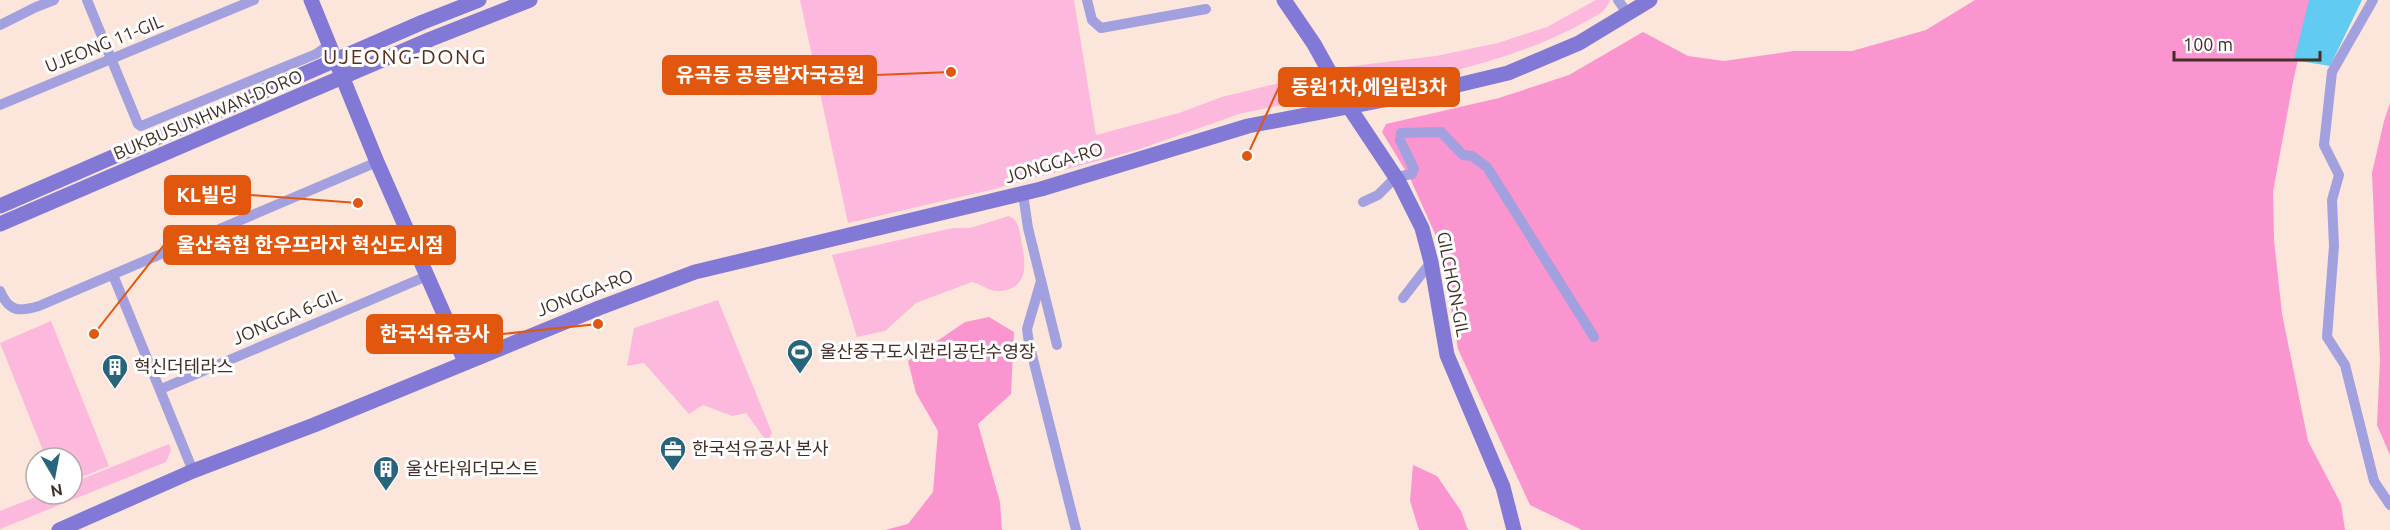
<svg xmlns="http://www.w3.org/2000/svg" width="2390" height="530" font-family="Ubuntu,'Noto Sans KR',sans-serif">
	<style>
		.green { fill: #fcb8dd }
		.forest { fill: #fb95cf }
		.water { fill: #61cbf2 }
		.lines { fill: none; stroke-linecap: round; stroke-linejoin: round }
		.street { stroke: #a2a0de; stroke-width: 10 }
		.secondary { stroke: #8179d5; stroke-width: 15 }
		.labels { text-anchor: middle; stroke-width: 6; stroke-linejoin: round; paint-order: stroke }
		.street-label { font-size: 18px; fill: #442e25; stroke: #fff }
		.poi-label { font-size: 18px; fill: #442e25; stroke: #fff; text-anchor: start }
		.quarter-label { font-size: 21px; letter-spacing: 1.5px; fill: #5a2f1a; stroke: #fff }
		.leader { fill: none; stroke: #e0570d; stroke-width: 2 }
		.callout-dot { fill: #e0570d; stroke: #fff; stroke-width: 2 }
		.callout { fill: #e0570d; stroke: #e0570d; stroke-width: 2 }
		.callout-label { font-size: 20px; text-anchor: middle; font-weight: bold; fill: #fff }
	</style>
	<rect width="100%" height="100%" fill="#fce5db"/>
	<!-- green -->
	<g class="green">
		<polygon points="800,0 1074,0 1096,135 1179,113 1222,97 1315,74 1322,84 1321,92 1315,98 1239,114 1137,150 990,190 848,223"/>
		<path d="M1596 0H1610C1606 13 1595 16 1583 23 1515 60 1437 76 1362 90 1349 86 1347 79 1344 67L1436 56 1498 43 1547 27Z"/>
		<path d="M1009 216C1020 221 1020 234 1022 245 1026 266 1028 289 999 291 989 292 982 284 972 282L916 303 885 331 857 337 832 255 953 228H970Z"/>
		<polygon points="718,300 772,433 767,442 746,413 732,416 703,405 689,414 644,363 627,366 634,328"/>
		<polygon points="51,321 109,466 72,481 72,458 46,458 0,343"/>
		<polygon points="169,444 171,450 166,462 0,529 0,511 43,494 72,494 72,483"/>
	</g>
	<!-- forest -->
	<g class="forest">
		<polygon points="1975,0 2311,0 2293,82 2273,192 2274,240 2282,314 2308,441 2341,504 2345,530 1582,530 1530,505 1458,349 1440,245 1410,178 1382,132 1386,124 1499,98 1569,75 1643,32 1688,56 1724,61 1794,51 1852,51 1926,30"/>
		<polygon points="2390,103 2390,455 2377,425 2380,360 2372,173 2384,121"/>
		<polygon points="989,317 1014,332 1011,394 978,424 1000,502 1002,530 885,530 908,524 933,492 938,431 916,393 908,361 965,322"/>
		<polygon points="1413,465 1437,476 1461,511 1468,530 1419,530 1410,501"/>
	</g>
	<!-- water -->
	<polygon class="water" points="2309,0 2362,0 2330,66 2294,60"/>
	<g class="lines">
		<!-- street -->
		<g class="street">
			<polyline points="87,0 138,124 141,126 316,54 330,44"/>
			<polyline points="1087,0 1092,20 1101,28 1206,9"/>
			<polyline points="1618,0 1628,14"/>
			<polyline points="2373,0 2332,72 2324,145 2339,175 2332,200 2334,246 2327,337 2345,365 2374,481 2390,505"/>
			<polyline points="0,25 36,7 54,0"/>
			<polyline points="0,105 254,0"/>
			<polyline points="1023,194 1028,228 1057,345"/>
			<polyline points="1363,202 1378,195 1396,177 1412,174 1414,169 1400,140 1401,133 1441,132 1463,155 1472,156 1487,167 1594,337"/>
			<polyline points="113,275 193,471"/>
			<polyline points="1041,281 1027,329 1029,343 1076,530"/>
			<path d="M0 291C9 312 19 312 39 306L377 162"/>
			<polyline points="1403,298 1431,262"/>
			<polyline points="161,389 427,276"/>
		</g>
		<!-- secondary -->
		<g class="secondary">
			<polyline points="311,0 377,162 465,362"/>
			<polyline points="1284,0 1314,44 1349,107 1399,182 1422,228 1431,262 1447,355 1503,487 1514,530"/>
			<polyline points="0,206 423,22 479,0"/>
			<polyline points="0,224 431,39 530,0"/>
			<polyline points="59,530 193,471 314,425 599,308 695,272 1041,189 1248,126 1441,89 1508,73 1579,43 1650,0"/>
		</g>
	</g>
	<!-- icons -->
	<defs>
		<g id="stadium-pin" transform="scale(1.35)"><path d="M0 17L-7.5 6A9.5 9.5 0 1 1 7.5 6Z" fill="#28657c" stroke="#fff"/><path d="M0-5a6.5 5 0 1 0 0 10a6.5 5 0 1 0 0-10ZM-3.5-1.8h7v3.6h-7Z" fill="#fff"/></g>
		<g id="building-pin" transform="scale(1.35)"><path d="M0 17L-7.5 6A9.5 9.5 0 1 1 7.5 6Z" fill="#28657c" stroke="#fff"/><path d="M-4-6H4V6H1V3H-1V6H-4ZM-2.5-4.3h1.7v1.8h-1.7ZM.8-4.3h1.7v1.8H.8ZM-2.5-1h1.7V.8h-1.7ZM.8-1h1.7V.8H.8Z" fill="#fff"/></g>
		<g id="office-pin" transform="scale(1.35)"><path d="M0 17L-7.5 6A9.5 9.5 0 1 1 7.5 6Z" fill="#28657c" stroke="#fff"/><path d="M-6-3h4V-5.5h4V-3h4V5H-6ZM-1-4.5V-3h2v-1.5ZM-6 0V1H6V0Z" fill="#fff"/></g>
	</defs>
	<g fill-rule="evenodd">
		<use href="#stadium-pin" x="800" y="352"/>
		<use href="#building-pin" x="115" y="367"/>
		<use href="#office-pin" x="673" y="449"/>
		<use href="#building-pin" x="386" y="469"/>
	</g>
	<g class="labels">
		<!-- street labels -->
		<g class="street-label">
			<text transform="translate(104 44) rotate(-22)" y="6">UJEONG 11-GIL</text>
			<text transform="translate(208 115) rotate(-23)" y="6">BUKBUSUNHWAN-DORO</text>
			<text transform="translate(1054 163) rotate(-17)" y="6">JONGGA-RO</text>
			<text transform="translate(1453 284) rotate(79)" y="6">GILCHON-GIL</text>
			<text transform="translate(585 293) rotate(-21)" y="6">JONGGA-RO</text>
			<text transform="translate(287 317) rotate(-23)" y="6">JONGGA 6-GIL</text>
		</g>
		<!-- poi labels -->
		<g class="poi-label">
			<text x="820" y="358">울산중구도시관리공단수영장</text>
			<text x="134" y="373">혁신더테라스</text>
			<text x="692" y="455">한국석유공사 본사</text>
			<text x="406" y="475">울산타워더모스트</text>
		</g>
		<!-- quarter labels -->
		<g class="quarter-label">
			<text x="405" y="64">UJEONG-DONG</text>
		</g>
	</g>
	<!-- callouts -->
	<path class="leader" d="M951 72L876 75M1247 156L1279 87M358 203L250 195M94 334L164 245M598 324L502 334"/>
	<g class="callout-dot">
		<circle cx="951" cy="72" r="6"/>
		<circle cx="1247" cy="156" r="6"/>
		<circle cx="358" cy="203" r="6"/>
		<circle cx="94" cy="334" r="6"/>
		<circle cx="598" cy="324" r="6"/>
	</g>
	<g class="callout">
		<rect x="663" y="56" width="213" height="38" rx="6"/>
		<rect x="1279" y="68" width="180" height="38" rx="6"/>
		<rect x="165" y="176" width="85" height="38" rx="6"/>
		<rect x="164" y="226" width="291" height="38" rx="6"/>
		<rect x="367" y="315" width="135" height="38" rx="6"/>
	</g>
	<g class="callout-label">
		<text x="770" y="82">유곡동 공룡발자국공원</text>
		<text x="1369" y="94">동원1차,에일린3차</text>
		<text x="207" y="202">KL빌딩</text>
		<text x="310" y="252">울산축협 한우프라자 혁신도시점</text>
		<text x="435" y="341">한국석유공사</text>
	</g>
	<!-- north arrow -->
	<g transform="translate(54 476) rotate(170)"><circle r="28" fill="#ffffff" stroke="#b4aba8" stroke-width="1.5"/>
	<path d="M0-4.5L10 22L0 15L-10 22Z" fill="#28657c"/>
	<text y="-9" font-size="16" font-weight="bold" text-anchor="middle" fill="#442e25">N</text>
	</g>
	<!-- scale -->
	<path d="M2174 51v9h146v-9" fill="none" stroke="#442e25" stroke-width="3"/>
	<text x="2183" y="51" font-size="18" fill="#442e25" stroke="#ffffff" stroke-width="4.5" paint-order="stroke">100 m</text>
</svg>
